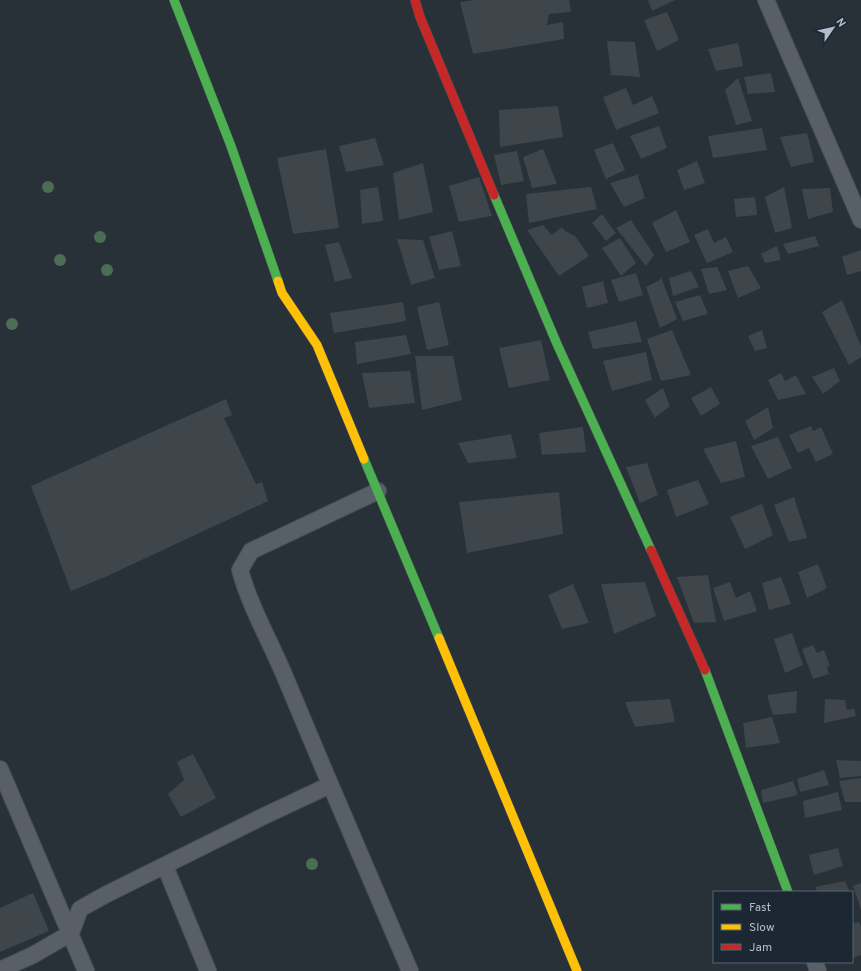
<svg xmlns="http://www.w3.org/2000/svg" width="861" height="971" font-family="Overpass,sans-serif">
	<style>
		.building { fill: #3e454b }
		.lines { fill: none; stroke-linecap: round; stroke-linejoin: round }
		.street-casing { stroke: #474d53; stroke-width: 18 }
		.fast-casing { stroke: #474d53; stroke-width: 10 }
		.slow-casing { stroke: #474d53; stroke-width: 10 }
		.jam-casing { stroke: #474d53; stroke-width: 10 }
		.street { stroke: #585f66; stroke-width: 16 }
		.fast { stroke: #4caf50; stroke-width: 9 }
		.slow { stroke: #ffc107; stroke-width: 9 }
		.jam { stroke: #c62828; stroke-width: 9 }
		.tree { fill: #4a6d54 }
	</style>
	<rect width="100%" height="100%" fill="#283138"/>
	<!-- building -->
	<g class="building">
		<polygon points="475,0 569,0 571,12 549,14 547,25 563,22 564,39 473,54 460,2"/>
		<polygon points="648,0 675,0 652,11"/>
		<polygon points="667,12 679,40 657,51 644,20"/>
		<polygon points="607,41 635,42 640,77 611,75"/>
		<polygon points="738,43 743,66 716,71 708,49"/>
		<polygon points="771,73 775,92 748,94 744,77"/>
		<polygon points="738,78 752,121 736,125 725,90"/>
		<polygon points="626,88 633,105 652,96 659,113 616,130 603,97"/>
		<polygon points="558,106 563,137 500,147 499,110"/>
		<polygon points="659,126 667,148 641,159 630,136"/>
		<polygon points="762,128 767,150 713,158 708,136"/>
		<polygon points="807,133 814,162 791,167 780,137"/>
		<polygon points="375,138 384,165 346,172 339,146"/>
		<polygon points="613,143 625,170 606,179 594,150"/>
		<polygon points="326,149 339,228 293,234 277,158"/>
		<polygon points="543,149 557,184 532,188 523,157"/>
		<polygon points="517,151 524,181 501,185 494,155"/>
		<polygon points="697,161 705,183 684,190 677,170"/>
		<polygon points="423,163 433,212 399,220 393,173"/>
		<polygon points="640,174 638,176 645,198 624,207 610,183"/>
		<polygon points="479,177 492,216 459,222 449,186"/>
		<polygon points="378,187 383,221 362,224 360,190"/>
		<polygon points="591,187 597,209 529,223 526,194"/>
		<polygon points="784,187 792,228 775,233 765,197"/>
		<polygon points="830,188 833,212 808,219 802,189"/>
		<polygon points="755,197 757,215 736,217 734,199"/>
		<polygon points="676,210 690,242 666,252 652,223"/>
		<polygon points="602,214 616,233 606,241 592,223"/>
		<polygon points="631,220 654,255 646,266 616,228"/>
		<polygon points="543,225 552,235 562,227 565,231 575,236 589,256 559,276 527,230"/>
		<polygon points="708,229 714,243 726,237 733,252 707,263 694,235"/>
		<polygon points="452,231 461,266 439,270 429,237"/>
		<polygon points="815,236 819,246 788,254 783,244"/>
		<polygon points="620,238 636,263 621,276 602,248"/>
		<polygon points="397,239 423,240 435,278 411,285"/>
		<polygon points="339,242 352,278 335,282 325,245"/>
		<polygon points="777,246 781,260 765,263 761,254"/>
		<polygon points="861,250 861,271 847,275 842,257"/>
		<polygon points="748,266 761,288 738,298 728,271"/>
		<polygon points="717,267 727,290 709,294 701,269"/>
		<polygon points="691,271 699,287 673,296 669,278"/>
		<polygon points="636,273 643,295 619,302 611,280"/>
		<polygon points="661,277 677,319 660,328 646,287 660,280"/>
		<polygon points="603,281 608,303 587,308 582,287"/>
		<polygon points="700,295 708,314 683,321 675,302"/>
		<polygon points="842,300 861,346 861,357 849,365 822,312"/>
		<polygon points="403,302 406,321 334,333 330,313"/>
		<polygon points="439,302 449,345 427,350 417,307"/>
		<polygon points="636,321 642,342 593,349 588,332"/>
		<polygon points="672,330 691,375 661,381 647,339"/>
		<polygon points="762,330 767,348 755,351 748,336"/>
		<polygon points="406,335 411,354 357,364 355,342"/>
		<polygon points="541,340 550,380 509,388 499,348"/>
		<polygon points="646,352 652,380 612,391 603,361"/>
		<polygon points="415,356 453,356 462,400 422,410"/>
		<polygon points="834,368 840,381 823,394 812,377"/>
		<polygon points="410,371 415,403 369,408 362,373"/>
		<polygon points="781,373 785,381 796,375 806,394 778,400 768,380"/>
		<polygon points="711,387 720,404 701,416 691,398"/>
		<polygon points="663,388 670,406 655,418 645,400"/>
		<polygon points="226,399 232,415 224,418 256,484 262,482 268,501 105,577 71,591 31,486"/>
		<polygon points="768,407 773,428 754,440 745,421"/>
		<polygon points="811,426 813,431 821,427 833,454 816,462 809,448 798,453 789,435"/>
		<polygon points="583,427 586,452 542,455 539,433"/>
		<polygon points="511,434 517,458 468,463 458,443"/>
		<polygon points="778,437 792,468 768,479 751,446"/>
		<polygon points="736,441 745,477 721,483 703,449"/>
		<polygon points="647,463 658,495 640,503 626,467"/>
		<polygon points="698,480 709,504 676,517 667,490"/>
		<polygon points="559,492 563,534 467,553 459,502"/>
		<polygon points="794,497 807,538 789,542 774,505"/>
		<polygon points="762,504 773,535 745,549 730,517"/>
		<polygon points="818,564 827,588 807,598 798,572"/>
		<polygon points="708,575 716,622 694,623 677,577"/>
		<polygon points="781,577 791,604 769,610 762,583"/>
		<polygon points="645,582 656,616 614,634 601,584"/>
		<polygon points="730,582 736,598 750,591 757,611 724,621 713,588"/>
		<polygon points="573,584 589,623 562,629 548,595"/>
		<polygon points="792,633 803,665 785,673 774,639"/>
		<polygon points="813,645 817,653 824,650 830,666 827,667 829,674 813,679 802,649"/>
		<polygon points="797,691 796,713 773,715 767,695"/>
		<polygon points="670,699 675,722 635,727 625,702"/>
		<polygon points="825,699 845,700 847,710 854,709 856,716 824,723"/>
		<polygon points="772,717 780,743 746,748 743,723"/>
		<polygon points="193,754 216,798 181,817 168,794 184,780 177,762"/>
		<polygon points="836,760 861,761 861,776 840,778"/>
		<polygon points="824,770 829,785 800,792 797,779"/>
		<polygon points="861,778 861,802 845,802 839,781"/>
		<polygon points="793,781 798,795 763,803 761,790"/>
		<polygon points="838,792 842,810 805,818 803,801"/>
		<polygon points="838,848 843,866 814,875 809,855"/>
		<polygon points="845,881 850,892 818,892 815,887"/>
		<polygon points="861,883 861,910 853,886"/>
		<polygon points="33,893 49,931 0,952 0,908"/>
		<polygon points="859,922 861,927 861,955 852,958 852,924"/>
	</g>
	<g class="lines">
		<!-- street casing -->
		<g class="street-casing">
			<g id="street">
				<polyline points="766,0 861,220"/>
				<path d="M378 491 251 551 240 570C251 610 273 646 288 684 328 780 369 876 410 971"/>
				<polyline points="0,769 86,971"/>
				<polyline points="165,866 208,971"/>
				<polyline points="815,962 818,971"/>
				<polyline points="0,970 33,955 71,933 80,909 105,895 264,816 330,785"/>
			</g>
		</g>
		<!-- fast casing -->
		<g class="fast-casing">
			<g id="fast">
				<polyline points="174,0 231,146 278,281"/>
				<polyline points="494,195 557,344 651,550"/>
				<polyline points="364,459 439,638"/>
				<polyline points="705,670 788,892"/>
			</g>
		</g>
		<!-- slow casing -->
		<g class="slow-casing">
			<g id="slow">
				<polyline points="278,281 282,293 317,345 364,459"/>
				<polyline points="439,638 577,971"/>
			</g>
		</g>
		<!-- jam casing -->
		<g class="jam-casing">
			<g id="jam">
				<polyline points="415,0 420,17 494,195"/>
				<polyline points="651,550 705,670"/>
			</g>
		</g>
		<!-- street -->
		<use href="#street" class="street"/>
		<!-- fast -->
		<use href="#fast" class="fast"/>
		<!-- slow -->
		<use href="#slow" class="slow"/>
		<!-- jam -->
		<use href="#jam" class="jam"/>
	</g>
	<!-- trees -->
	<g class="tree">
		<circle cx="48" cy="187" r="6"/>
		<circle cx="100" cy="237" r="6"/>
		<circle cx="60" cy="260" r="6"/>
		<circle cx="107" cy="270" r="6"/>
		<circle cx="12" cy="324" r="6"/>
		<circle cx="312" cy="864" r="6"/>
	</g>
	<!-- legend -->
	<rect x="713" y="891" width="140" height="72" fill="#1b2834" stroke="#576470"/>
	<rect x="721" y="904" width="20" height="6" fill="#4caf50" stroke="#576470"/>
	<text x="749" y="911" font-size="12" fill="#b1beca">Fast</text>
	<rect x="721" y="924" width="20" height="6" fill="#ffc107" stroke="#576470"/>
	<text x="749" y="931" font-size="12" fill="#b1beca">Slow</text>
	<rect x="721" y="944" width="20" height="6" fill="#c62828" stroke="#576470"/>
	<text x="749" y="951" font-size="12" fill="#b1beca">Jam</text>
	<!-- north arrow -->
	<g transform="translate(833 28) rotate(56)" stroke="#1b2834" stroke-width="3" paint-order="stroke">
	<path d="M0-3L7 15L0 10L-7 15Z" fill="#b1beca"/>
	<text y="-6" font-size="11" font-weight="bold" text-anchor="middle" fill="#b1beca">N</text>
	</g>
</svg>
